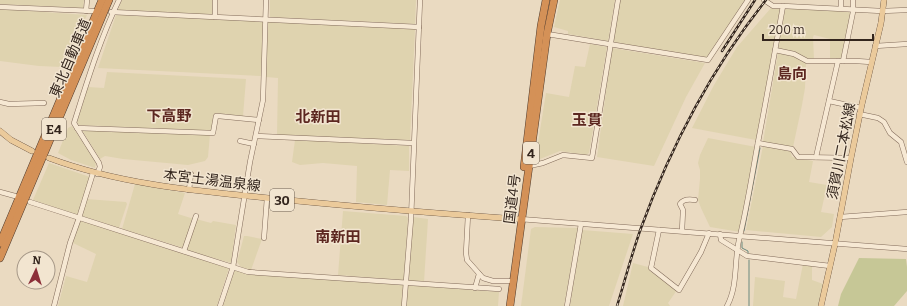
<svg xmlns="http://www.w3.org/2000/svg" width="907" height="306" font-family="Bitter,'Noto Sans JP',serif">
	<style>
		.farmland { fill: #dfd3af }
		.green { fill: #c6c796 }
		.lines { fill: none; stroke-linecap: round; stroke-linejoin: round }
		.stream { stroke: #6b897f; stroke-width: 1 }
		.minor-casing { stroke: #826b5a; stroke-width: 5.5 }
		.major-casing { stroke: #503b2e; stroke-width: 6 }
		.highway-casing { stroke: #503b2e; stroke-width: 8 }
		.minor { stroke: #f6e8d3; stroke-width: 4.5 }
		.major { stroke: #ebca9b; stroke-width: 5.5 }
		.highway { stroke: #d49157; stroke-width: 7 }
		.rail-casing { stroke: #33251d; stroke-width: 2.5 }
		.rail { stroke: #f2e5d0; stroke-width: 1; stroke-dasharray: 3; stroke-linecap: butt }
		.labels { text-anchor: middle; stroke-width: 3; stroke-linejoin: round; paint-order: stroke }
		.shield { fill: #f2e5d0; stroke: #6c5f53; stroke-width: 1 }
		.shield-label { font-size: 13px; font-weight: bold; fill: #33251d }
		.street-label { font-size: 14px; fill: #33251d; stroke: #f2e5d0 }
		.neighbourhood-label { font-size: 15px; font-weight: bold; fill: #5c2720; stroke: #f2e5d0 }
	</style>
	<rect width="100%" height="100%" fill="#eadac1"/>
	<!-- farmland -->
	<g class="farmland">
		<polygon points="0,0 84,0 83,8 0,4"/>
		<polygon points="122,0 213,0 213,15 118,10"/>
		<polygon points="270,0 416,0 415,24 270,17"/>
		<polygon points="560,0 615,0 608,41 568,34 568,31 554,27"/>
		<polygon points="620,0 745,0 707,58 613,42"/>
		<polygon points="771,8 781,9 756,140 692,128 714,85 737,47"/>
		<polygon points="788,8 849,12 851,14 842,59 830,59 830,39 814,35 813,37 814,59 807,59 778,49 785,9"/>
		<polygon points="0,9 87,15 62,67 39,66 0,61"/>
		<polygon points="116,15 264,21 261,76 98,68"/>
		<polygon points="268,21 415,28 410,140 277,135 278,78 266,77"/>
		<polygon points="590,44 607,47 589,153 586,155 560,151 535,161 546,93 569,97 575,66 585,67"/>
		<polygon points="612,48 705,63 686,97 654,166 597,157"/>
		<polygon points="778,53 793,55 806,62 805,88 802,105 793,147 763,142"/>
		<polygon points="107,72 246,79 243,116 215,113 211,131 80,125 77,123 88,87 104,88"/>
		<polygon points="72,126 96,162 95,168 71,160 58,153 68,128"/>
		<polygon points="82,130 210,134 208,157 205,161 188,165 123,159 105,156 100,159"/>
		<polygon points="708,138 756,147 740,232 710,227 701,208 698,200 700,179 700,170 698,163 700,155"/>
		<polygon points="295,140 409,146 409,171 390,170 387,205 356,202 357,166 323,163 300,165 292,162"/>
		<polygon points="763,146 790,150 792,157 813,161 809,182 827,185 821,212 834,214 832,227 821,237 746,230"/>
		<polygon points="49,163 90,177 78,215 33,200"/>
		<polygon points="135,184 185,193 178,214 194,219 184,248 122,229"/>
		<polygon points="86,199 126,202 127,204 119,228 82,216"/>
		<polygon points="343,211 406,216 408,218 404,280 338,275"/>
		<polygon points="413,217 428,219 424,282 408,281 412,219"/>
		<polygon points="81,219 158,246 229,268 217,306 58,306 66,276 87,282 96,254 73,243"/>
		<polygon points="196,219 211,223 213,221 236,225 231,263 186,250"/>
		<polygon points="535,227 578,228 564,306 521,306 531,229"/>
		<polygon points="582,230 633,234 609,306 570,306"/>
		<polygon points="244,236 247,236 262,239 251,270 241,267 237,262"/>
		<polygon points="633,263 648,267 650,271 677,290 668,303 670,306 623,306"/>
		<polygon points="803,264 812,265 812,280 823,284 818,306 753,306 755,277 785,281 783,297 796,299"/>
		<polygon points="236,270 249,274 403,285 402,306 223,306 234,271"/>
		<polygon points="407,285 499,292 498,306 406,306"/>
	</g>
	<!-- green -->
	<polygon class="green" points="859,258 906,259 907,267 907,291 894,306 838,306 841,294"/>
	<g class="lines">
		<!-- stream -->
		<g class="stream">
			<polyline points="744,231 760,148"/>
			<polyline points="742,242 742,248 748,251 748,253"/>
			<polyline points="749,260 749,306"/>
		</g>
		<!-- minor casing -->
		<g class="minor-casing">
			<g id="minor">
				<path d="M119 0C100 39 87 82 74 123L77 128 213 133 216 116H218L259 120"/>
				<polyline points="764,0 773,6 783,6 882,11 907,10"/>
				<polyline points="0,7 93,11"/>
				<polyline points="841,8 841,0"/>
				<polyline points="86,11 87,0"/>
				<polyline points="111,12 419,27"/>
				<polyline points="215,17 215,0"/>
				<polyline points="547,34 708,60 748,0"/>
				<polyline points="875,46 907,44"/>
				<polyline points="775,50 794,54 807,61 838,61"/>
				<polyline points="843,61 853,12 853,0"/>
				<polyline points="829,101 861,108"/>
				<polyline points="0,102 9,104 44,103"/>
				<polyline points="859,114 878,118 884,122 890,133 901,142 907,162"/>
				<polyline points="77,128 99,163 100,167 97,174"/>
				<polyline points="256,136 413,143"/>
				<polyline points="240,141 254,144"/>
				<polyline points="758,143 792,149 798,157 851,158"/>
				<polyline points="816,157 838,61 856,61 871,62"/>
				<polyline points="529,166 543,163 563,155 592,158 618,0"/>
				<polyline points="189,190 191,174"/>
				<polyline points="0,192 15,196"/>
				<polyline points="30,202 248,272 499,289"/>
				<polyline points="468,215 466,253 467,260 483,278 493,281 509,281"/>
				<polyline points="840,217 907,212"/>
				<polyline points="520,219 907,249"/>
				<polyline points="659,230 651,268 679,290 701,252 709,233"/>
				<path d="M682 231 683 210 680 204C683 199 689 199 695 200"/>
				<polyline points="720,234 721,240 747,256 830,266"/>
				<polyline points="264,238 267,198"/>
				<polyline points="184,251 196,216"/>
				<polyline points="475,288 479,274"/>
				<polyline points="54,306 70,243 79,218 93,173"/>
				<polyline points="220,306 233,267 250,162 263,100 266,0"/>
				<polyline points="404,306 411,219 420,0"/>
				<polyline points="567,306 581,224"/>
				<path d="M727 306C738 286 734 262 739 240 747 208 752 175 758 142 767 96 775 51 783 6"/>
			</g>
		</g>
		<!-- major casing -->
		<g class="major-casing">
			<g id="major">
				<polyline points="0,131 11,140 32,151"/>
				<path d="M49 158C116 183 187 190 258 197 344 206 431 213 518 219"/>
				<polyline points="821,306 835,244 851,158 862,104 881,23 884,0"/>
			</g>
		</g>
		<!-- highway casing -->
		<g class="highway-casing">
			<g id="highway">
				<polyline points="524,167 541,26 546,0"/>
				<polyline points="0,243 102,0"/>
				<polyline points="0,258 109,0"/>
				<polyline points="510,306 547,34 554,0"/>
			</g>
		</g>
		<!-- minor -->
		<use href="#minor" class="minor"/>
		<!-- major -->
		<use href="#major" class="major"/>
		<!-- highway -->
		<use href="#highway" class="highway"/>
		<!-- rail casing -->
		<g class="rail-casing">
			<g id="rail">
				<polyline points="722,51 755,0"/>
				<path d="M617 306C625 280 632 253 641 228 671 146 712 68 766 0"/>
			</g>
		</g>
		<!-- rail -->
		<use href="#rail" class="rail"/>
	</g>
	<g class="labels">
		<!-- shield labels -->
		<g class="shield">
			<rect x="42" y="118" width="24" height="22" rx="3"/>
			<rect x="523" y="142" width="16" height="22" rx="3"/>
			<rect x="270" y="189" width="24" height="22" rx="3"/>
		</g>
		<g class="shield-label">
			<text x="54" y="134">E4</text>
			<text x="531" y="158">4</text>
			<text x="282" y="205">30</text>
		</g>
		<!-- street labels -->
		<g class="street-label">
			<text transform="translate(70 58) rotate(-67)" y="5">東北自動車道</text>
			<text transform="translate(841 151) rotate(-79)" y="5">須賀川二本松線</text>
			<text transform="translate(212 180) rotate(7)" y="5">本宮土湯温泉線</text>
			<text transform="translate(512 199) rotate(-83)" y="5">国道4号</text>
		</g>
		<!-- neighbourhood labels -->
		<g class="neighbourhood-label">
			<text x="792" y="79">島向</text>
			<text x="169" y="121">下高野</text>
			<text x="318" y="122">北新田</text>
			<text x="587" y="125">玉貫</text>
			<text x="338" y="242">南新田</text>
		</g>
	</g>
	<!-- north arrow -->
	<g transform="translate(36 270) rotate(4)"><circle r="19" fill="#f2e5d0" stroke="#a69888"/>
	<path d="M0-3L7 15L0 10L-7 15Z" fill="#8c2f38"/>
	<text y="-6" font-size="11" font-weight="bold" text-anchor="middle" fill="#33251d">N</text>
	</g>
	<!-- scale -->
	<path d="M763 34v6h110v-6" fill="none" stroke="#33251d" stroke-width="2"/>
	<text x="769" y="34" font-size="12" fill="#33251d" stroke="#f2e5d0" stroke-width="3" paint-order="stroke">200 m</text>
</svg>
